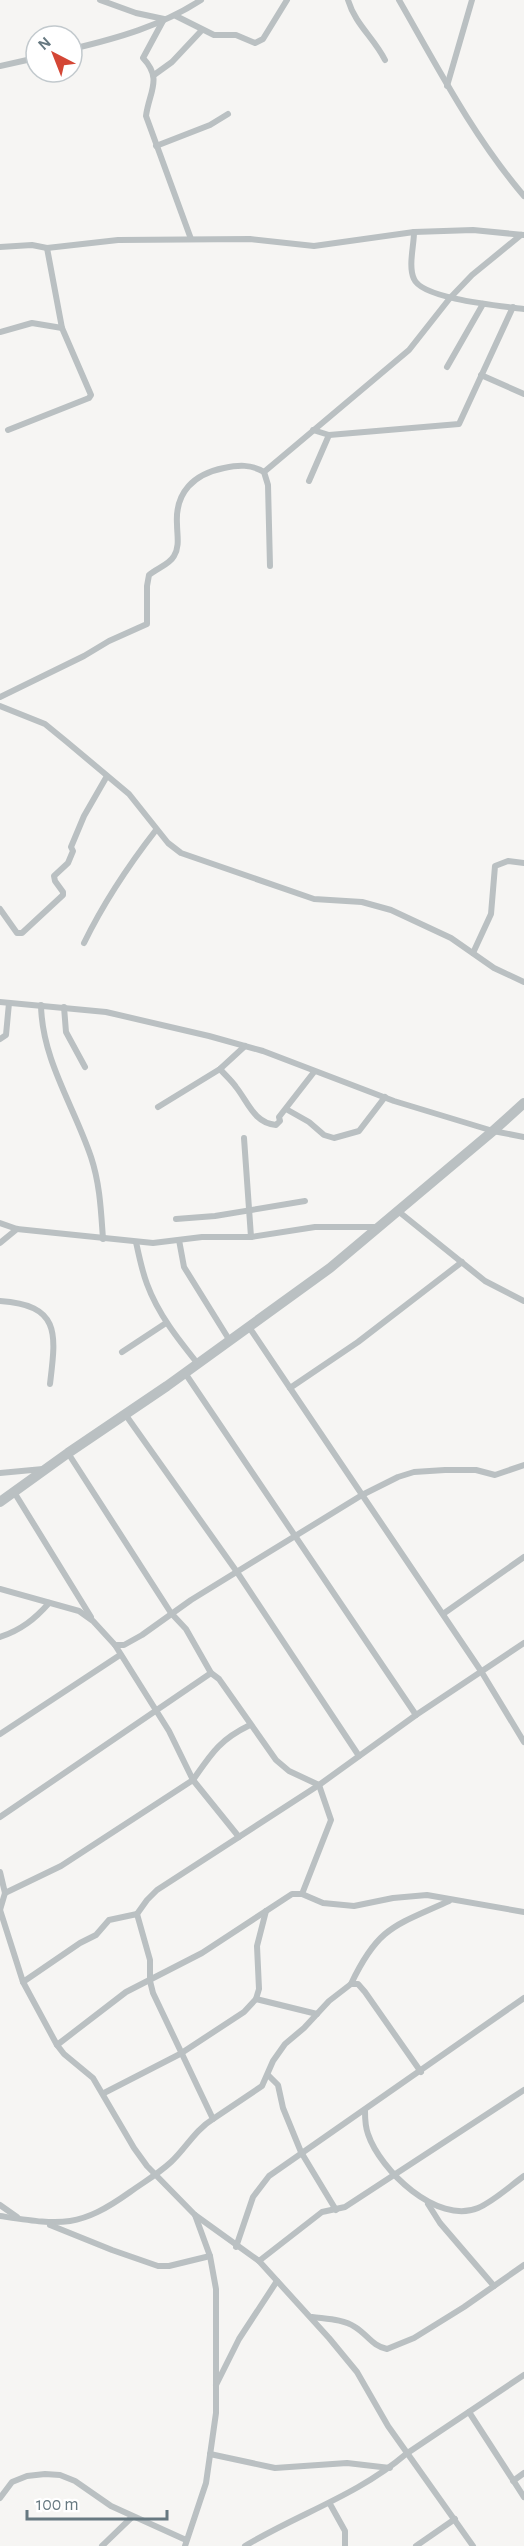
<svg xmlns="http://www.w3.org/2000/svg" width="524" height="2546" font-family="'Alegreya Sans',sans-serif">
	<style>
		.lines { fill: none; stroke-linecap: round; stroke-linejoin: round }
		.minor { stroke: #bac0c2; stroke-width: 6 }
		.tertiary { stroke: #bac0c2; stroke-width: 10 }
	</style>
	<rect width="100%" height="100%" fill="#f6f5f3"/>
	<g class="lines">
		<!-- minor -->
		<g class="minor">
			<path d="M100 0 136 13 164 19 143 58C163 79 149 92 146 116L191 239"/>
			<path d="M348 0C355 24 374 38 385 60"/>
			<path d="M399 0C438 68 473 136 524 196"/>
			<polyline points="176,16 214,35 236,35 255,43 263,39 287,0"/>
			<path d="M72 49C118 38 161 26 201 0"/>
			<polyline points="0,66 36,58"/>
			<polyline points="154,75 172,62 202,30"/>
			<polyline points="447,86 472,0"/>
			<polyline points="156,146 210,125 228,114"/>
			<path d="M414 232C414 246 408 266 414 279 422 299 502 306 524 309"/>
			<polyline points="0,247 32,245 47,248 118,240 250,239 314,246 414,232 473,230 524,235"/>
			<polyline points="0,332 32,323 62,328"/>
			<polyline points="447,367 483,304"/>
			<polyline points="481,375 524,394"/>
			<polyline points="8,430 89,398 91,395 62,328 47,248"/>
			<polyline points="313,430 329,435 459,424 513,307"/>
			<polyline points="309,481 329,435"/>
			<polyline points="270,566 268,485 264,472 409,350 450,298 472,275 521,235"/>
			<path d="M0 697 84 656 109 641 147 624V586L149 575C157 568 169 565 174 556 180 546 177 535 177 524 175 492 194 474 224 468 238 465 251 464 264 472"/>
			<polyline points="0,706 45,724 67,742 129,794 168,843 181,853 314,899 362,902 391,910 451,938 494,968 524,982"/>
			<polyline points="0,909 17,933 22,933 63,895 63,892 55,881 54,876 68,863 73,851 71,847 84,816 107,776"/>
			<path d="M84 943C104 902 128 866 156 830"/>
			<polyline points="473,953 491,914 495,866 508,861 524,863"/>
			<polyline points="0,1002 106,1012 209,1036 263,1051 394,1101 493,1131 524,1137"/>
			<path d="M41 1005C42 1060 74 1106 91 1157 100 1184 101 1211 103 1239"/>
			<polyline points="64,1007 66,1032 85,1067"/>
			<polyline points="0,1039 6,1035 9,1003"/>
			<path d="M220 1069C225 1075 231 1080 236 1087 248 1102 254 1123 276 1125L280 1121 279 1117 314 1072"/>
			<polyline points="158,1107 220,1069 245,1046"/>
			<polyline points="286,1109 309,1122 324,1135 334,1138 359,1131 385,1097"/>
			<polyline points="244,1138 251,1237"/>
			<polyline points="398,1211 485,1281 524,1301"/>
			<polyline points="176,1219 215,1216 305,1201"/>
			<polyline points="0,1223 17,1229 153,1243 202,1237 251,1237 315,1227 379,1227"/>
			<polyline points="179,1240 184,1267 230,1341"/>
			<path d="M136 1242C139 1256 142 1271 147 1284 158 1314 178 1339 198 1364"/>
			<polyline points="0,1243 17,1229"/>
			<path d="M0 1301C61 1305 56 1334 50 1384"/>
			<polyline points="249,1327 290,1388 358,1342 462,1262"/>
			<polyline points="122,1352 166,1323"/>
			<polyline points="185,1373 416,1715"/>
			<polyline points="290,1388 481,1671 524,1742"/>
			<polyline points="125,1414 237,1572 359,1756"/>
			<polyline points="68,1453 171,1613 186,1629 211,1673"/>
			<polyline points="0,1473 43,1469"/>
			<polyline points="14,1492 91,1617"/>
			<polyline points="0,1589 79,1611 93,1621 115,1645 124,1645 142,1635 191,1600 362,1495 398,1477 414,1472 445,1470 476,1470 495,1475 524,1465"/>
			<polyline points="443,1614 524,1557"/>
			<path d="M0 1637C21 1630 35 1619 49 1603"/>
			<path d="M115 1645 169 1731 193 1780C211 1754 219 1740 250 1725"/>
			<polyline points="0,1734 120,1655"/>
			<polyline points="0,1817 211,1673 219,1679 276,1760 289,1771 319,1785 331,1820 302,1894"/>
			<polyline points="0,1872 5,1893 0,1910"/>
			<polyline points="5,1893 61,1866 193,1780 239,1837"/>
			<path d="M0 1910 23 1982 80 1943 96 1935 109 1920 137 1914 150 1960V1981L153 1993 213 2119C195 2130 186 2148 171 2162 158 2174 144 2182 130 2192 78 2229 61 2225 0 2216"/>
			<polyline points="137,1914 147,1900 157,1890 319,1785 416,1715 524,1643"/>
			<polyline points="23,1982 57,2045 64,2054 93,2078 134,2148 147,2166 195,2215 259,2261 329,2338 357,2372 388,2426 473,2546"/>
			<path d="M351 1984C378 1927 394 1926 449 1901"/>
			<polyline points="256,1999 317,2014"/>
			<polyline points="57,2045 126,1992 202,1953 292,1894 302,1894 323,1903 354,1906 393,1898 427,1895 524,1912"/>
			<polyline points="268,2075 278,2085 283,2108 301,2152 336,2210"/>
			<polyline points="104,2093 180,2054 244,2012 256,1999 259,1989 257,1946 266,1911"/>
			<path d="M365 2111C365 2118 365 2126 368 2134 380 2170 437 2225 478 2208 494 2201 510 2186 524 2176"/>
			<polyline points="213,2119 262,2086 273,2061 285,2044 304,2028 329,2001 351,1984 358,1984 365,1992 421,2072"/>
			<polyline points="428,2204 440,2223 494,2286"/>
			<polyline points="0,2205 17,2217"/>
			<polyline points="50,2225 112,2250 158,2266 169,2266 210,2256"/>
			<polyline points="236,2247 253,2197 269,2176 524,1998"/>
			<polyline points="259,2261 322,2212 345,2207 524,2090"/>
			<path d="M312 2317C326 2319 343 2319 355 2327 368 2335 372 2346 387 2349L414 2338 464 2307 524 2265"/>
			<polyline points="216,2385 239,2339 277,2281"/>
			<polyline points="469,2412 524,2497"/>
			<polyline points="210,2454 275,2468 347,2463 390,2468"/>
			<polyline points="513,2481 524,2473"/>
			<polyline points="0,2498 12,2482 27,2476 45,2474 60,2475 75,2481 111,2506 186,2540"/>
			<polyline points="330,2504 345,2531 345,2546"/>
			<polyline points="102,2546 132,2517"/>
			<polyline points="185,2546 206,2483 216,2413 216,2289 210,2256 195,2215"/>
			<path d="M245 2546C298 2514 358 2495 406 2454L524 2375"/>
			<polyline points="416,2546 455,2519"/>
		</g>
		<!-- tertiary -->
		<polyline class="tertiary" points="0,1502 68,1453 167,1386 330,1268 493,1131 524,1103"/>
	</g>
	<!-- north arrow -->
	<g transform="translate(54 54) rotate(318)"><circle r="28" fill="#ffffff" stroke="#c2c9cd" stroke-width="1.5"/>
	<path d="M0-4.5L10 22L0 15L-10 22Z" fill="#d44735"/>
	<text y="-9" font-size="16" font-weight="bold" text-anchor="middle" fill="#677981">N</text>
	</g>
	<!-- scale -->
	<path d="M27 2510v9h140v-9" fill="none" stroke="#677981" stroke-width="3"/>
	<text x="36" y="2510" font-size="18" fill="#677981" stroke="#ffffff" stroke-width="4.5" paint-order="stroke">100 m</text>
</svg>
